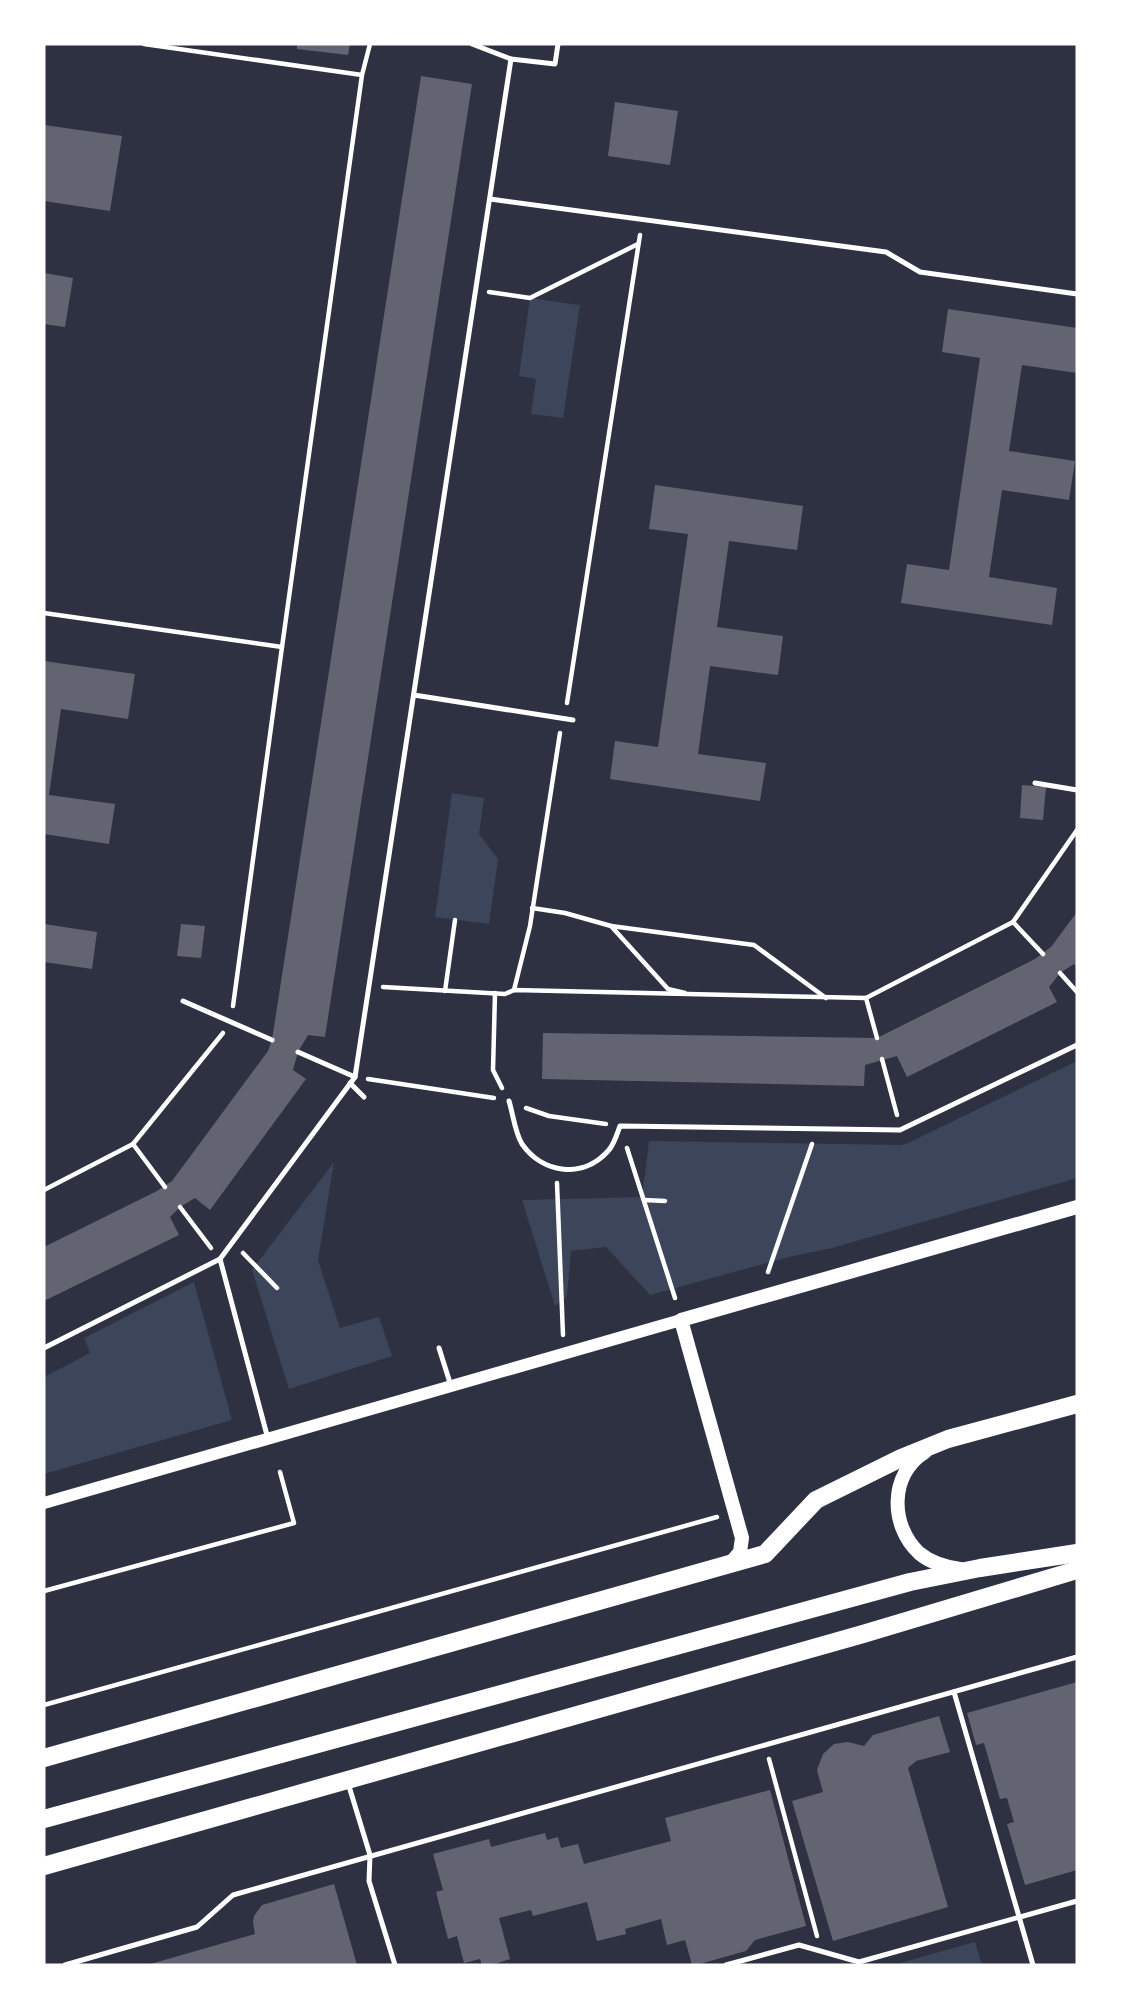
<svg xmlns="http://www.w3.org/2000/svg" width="1121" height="2009" font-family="'Open Sans',sans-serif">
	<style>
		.green { fill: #3c4559 }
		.building { fill: #626471 }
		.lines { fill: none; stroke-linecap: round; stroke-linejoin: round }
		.path { stroke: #fff; stroke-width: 4.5 }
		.service { stroke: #fff; stroke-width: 5 }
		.tertiary { stroke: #fff; stroke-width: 12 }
		.secondary { stroke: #fff; stroke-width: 14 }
		.primary { stroke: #fff; stroke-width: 18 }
	</style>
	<rect width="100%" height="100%" fill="#2d3142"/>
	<!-- green -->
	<g class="green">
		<polygon points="530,298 580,305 563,418 531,414 536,379 519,376"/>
		<polygon points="452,793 484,798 479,834 498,859 489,924 435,917"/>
		<polygon points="1077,1061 1077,1178 832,1248 789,1257 650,1295 606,1247 571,1251 567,1296 555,1306 522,1200 642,1197 649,1141 901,1145 908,1143"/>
		<polygon points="334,1162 318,1260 340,1328 379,1317 392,1356 289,1389 252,1270"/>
		<polygon points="194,1282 232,1420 44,1474 44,1377 90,1353 84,1338"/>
		<polygon points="975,1942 982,1965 902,1965 900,1963"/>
	</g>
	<!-- building -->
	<g class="building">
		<polygon points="297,44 350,44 348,55 297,49"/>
		<polygon points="421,76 472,84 325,1037 308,1035 298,1052 293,1070 306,1079 210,1210 195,1198 180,1207 170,1217 179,1235 44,1301 44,1247 157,1191 172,1181 268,1051 272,1040"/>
		<polygon points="615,102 678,111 670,165 608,156"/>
		<polygon points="44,125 122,136 110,211 44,201"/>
		<polygon points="44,273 73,278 65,327 44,324"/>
		<polygon points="948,309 1077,328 1077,373 1022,365 1009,451 1075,461 1069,500 1002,490 989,577 1057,588 1052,625 901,603 907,564 949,570 980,358 942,352"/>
		<polygon points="655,485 803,506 797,550 729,541 717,627 783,636 778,675 710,666 698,754 766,763 760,801 610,779 615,741 658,747 688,534 649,529"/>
		<polygon points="44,661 135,674 128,719 61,709 49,795 115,804 109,844 44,834"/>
		<polygon points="1022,785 1046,787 1043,820 1020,818"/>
		<polygon points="1077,912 1077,967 1074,964 1060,973 1049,987 1057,1002 907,1077 897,1056 865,1065 864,1086 542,1079 543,1033 877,1038 1035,959 1051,947"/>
		<polygon points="44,924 97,932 92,969 44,962"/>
		<polygon points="181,924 205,926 201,958 177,956"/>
		<polygon points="1077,1682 1077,1870 1025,1885 1007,1824 1014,1822 1007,1798 1000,1799 984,1743 976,1745 967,1713"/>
		<polygon points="939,1716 950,1752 916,1761 908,1768 948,1907 833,1941 792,1801 823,1792 817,1770 823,1754 834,1744 848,1742 864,1746 873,1735"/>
		<polygon points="770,1790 806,1926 755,1940 746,1951 696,1965 692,1965 685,1940 667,1945 661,1919 625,1929 626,1934 597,1941 587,1902 533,1916 531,1910 499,1918 510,1959 498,1963 482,1965 480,1959 464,1963 457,1936 448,1939 436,1892 443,1890 433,1854 489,1839 491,1847 545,1833 547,1840 558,1837 561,1848 578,1844 584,1864 671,1841 665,1818"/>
		<polygon points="334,1884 357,1965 147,1965 255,1934 253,1922 254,1916 262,1905"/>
	</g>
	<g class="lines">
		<!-- path -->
		<g class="path">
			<polyline points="144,44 362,75"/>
			<polyline points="489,292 530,298 638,244"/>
			<polyline points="44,613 282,647"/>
			<polyline points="567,703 640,235"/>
			<polyline points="532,908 565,913 611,926 668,989 685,993"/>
			<polyline points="1013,922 1043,954"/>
			<polyline points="611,926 754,945 826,998"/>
			<polyline points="1060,973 1077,992"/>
			<polyline points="383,987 505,994 514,990 866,998 1013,922 1077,830"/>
			<polyline points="514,990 530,926 560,733"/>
			<polyline points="445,991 455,920"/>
			<polyline points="495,993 493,1070 502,1088"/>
			<polyline points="866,998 877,1038"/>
			<polyline points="233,1006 282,647 362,75 370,44"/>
			<polyline points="882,1059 897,1115"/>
			<polyline points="368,1079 494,1098"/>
			<polyline points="526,1108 549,1116 606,1124"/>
			<polyline points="133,1144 165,1187"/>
			<polyline points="627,1148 675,1298"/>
			<polyline points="557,1183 563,1335"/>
			<polyline points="44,1190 133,1144 223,1033"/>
			<polyline points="644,1200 665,1201"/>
			<polyline points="180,1207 211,1248"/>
			<polyline points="243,1253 277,1288"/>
			<polyline points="768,1272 812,1144"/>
			<polyline points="44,1591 294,1523 280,1472"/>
			<polyline points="44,1705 717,1517"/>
			<polyline points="769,1759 817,1936"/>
		</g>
		<!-- service -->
		<g class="service">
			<polyline points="472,44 511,59"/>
			<polyline points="490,199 886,252 920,272 1077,294"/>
			<polyline points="414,695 573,720"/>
			<polyline points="1035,783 1077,790"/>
			<polyline points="183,1001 272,1040"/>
			<polyline points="298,1052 355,1077"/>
			<polyline points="350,1083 364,1097"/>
			<path d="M509 1101C513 1114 515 1133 522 1144 543 1174 583 1179 608 1151 614 1145 617 1134 620 1126L900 1130 1077 1045"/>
			<polyline points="220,1259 268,1439"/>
			<polyline points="44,1348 220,1259 355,1077 511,59 555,64 558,44"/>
			<polyline points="439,1348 451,1386"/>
			<polyline points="954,1692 1033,1965"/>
			<polyline points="348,1783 370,1855 369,1881 395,1965"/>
			<polyline points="65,1965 197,1927 233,1895 1077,1657"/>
			<polyline points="726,1965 799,1945 859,1962 1077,1901"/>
		</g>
		<!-- tertiary -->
		<polyline class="tertiary" points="44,1503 681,1320"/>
		<!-- secondary -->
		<g class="secondary">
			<path d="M925 1452C889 1474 890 1526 919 1553 931 1563 945 1567 960 1569"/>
			<polyline points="729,1565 740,1552 742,1538 681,1320 1077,1207"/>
		</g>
		<!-- primary -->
		<g class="primary">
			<polyline points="44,1758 765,1554 816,1500 901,1458 948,1439 1077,1404"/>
			<polyline points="44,1819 910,1582 980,1568 1077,1553"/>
			<polyline points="44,1866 863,1634 1077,1570"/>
		</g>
	</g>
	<!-- border -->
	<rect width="1121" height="2009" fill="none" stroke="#ffffff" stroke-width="91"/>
</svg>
